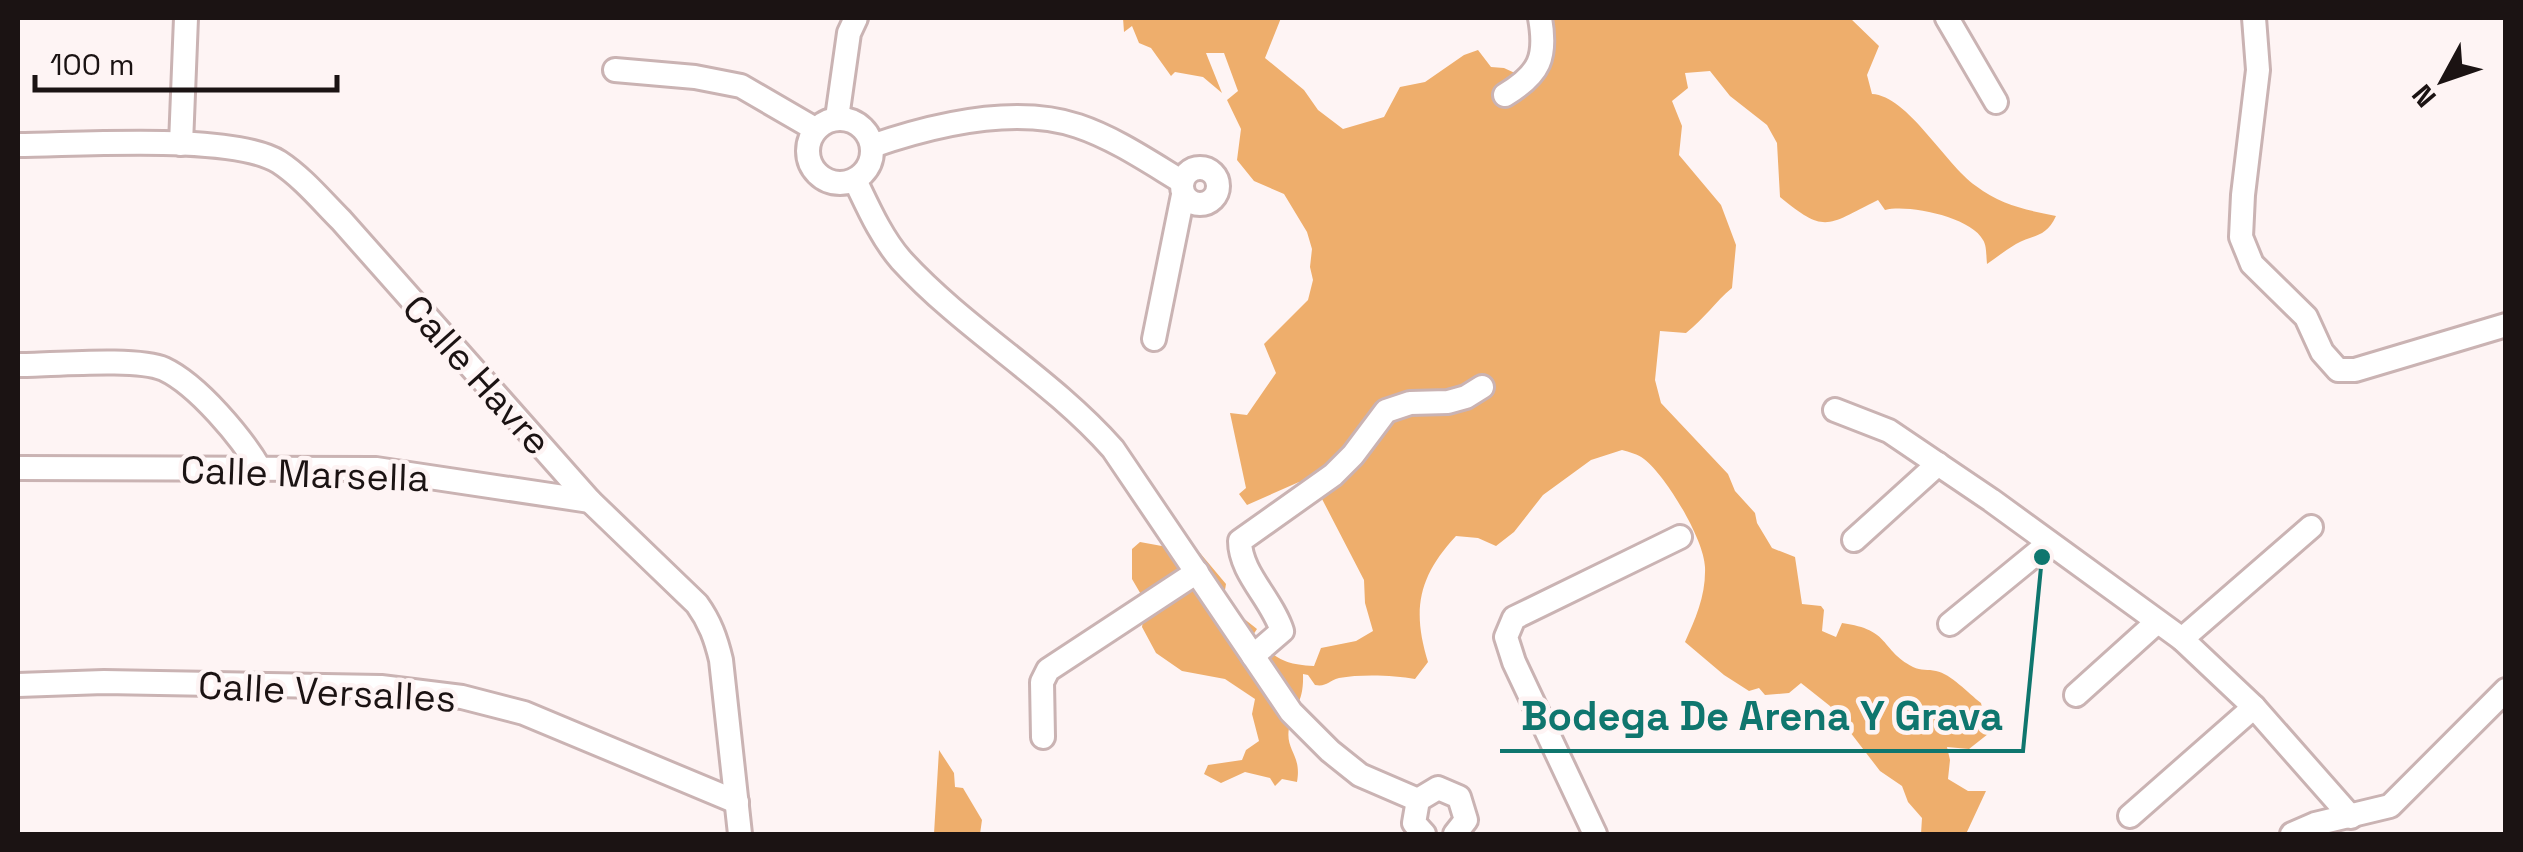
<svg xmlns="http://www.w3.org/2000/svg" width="2523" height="852" font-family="'Space Grotesk',sans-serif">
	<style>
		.forest { fill: #eeae6c }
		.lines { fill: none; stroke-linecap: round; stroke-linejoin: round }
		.minor-casing { stroke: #cab3b3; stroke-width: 28 }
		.minor { stroke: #fff; stroke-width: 22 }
		.labels { text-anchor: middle; stroke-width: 9; stroke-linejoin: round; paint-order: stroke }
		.street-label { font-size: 38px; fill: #1b1313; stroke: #fef4f4 }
		.leader { fill: none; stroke: #0f766e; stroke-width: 4 }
		.callout-dot { fill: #0f766e; stroke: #fef4f4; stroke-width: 4 }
		.callout-label { font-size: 40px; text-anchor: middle; font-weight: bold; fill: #0f766e; stroke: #fef4f4; stroke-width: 9; stroke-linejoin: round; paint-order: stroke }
	</style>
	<rect width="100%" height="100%" fill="#fef4f4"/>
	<!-- forest -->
	<g class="forest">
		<path d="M1123 18H1281L1265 58 1304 90 1318 110 1343 129 1384 117 1400 87 1425 82 1464 55 1478 50 1491 67 1504 68 1517 74 1533 47 1529 18H1850L1879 46 1867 75 1872 94C1908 96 1944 163 1976 186 2001 205 2026 210 2056 216 2046 238 2034 234 2016 244 2006 250 1997 257 1987 264 1986 256 1987 246 1983 240 1971 217 1908 204 1885 210L1878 200C1827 225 1826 235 1780 197L1777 143 1767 125 1730 96 1710 71 1685 73 1688 88 1672 101 1682 126 1679 155 1721 205 1736 245 1732 288C1715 302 1705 318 1686 333L1660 331 1655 380 1661 403 1728 474 1735 491 1755 513 1757 523 1772 548 1795 557 1802 604 1821 606 1824 610 1822 631 1836 637 1842 623C1892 630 1879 649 1913 667 1921 671 1928 669 1936 671 1951 674 1968 693 1981 703L1988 734 1969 749 1947 747 1950 760 1948 779 1968 791H1986L1966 834H1921L1922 818 1908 802 1902 786 1880 771 1830 706 1801 683 1789 693 1765 695 1759 688 1749 691 1724 675 1685 642C1696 618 1706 595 1705 567 1704 539 1666 476 1644 459 1638 454 1629 452 1622 450L1591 460 1543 495 1514 532 1496 546 1478 538 1456 536C1418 577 1412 610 1428 662L1415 679C1394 675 1360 674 1339 678 1328 681 1327 687 1315 685L1308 675 1303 674C1304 703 1294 705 1289 728 1285 751 1302 754 1297 782L1282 779 1275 786 1270 778 1245 772 1221 783 1204 774 1208 765 1242 760 1246 750 1259 741 1252 714 1255 699 1225 679 1182 671 1156 653 1142 627 1146 603 1132 579V549L1140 542 1200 553 1226 584 1223 602 1257 629 1253 635C1276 658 1281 664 1314 666L1321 648 1356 641 1373 631 1365 603 1364 580 1322 499 1299 482 1247 505 1239 494 1246 488 1230 413 1247 415 1276 373 1264 344 1308 300 1313 280 1310 267 1312 249 1307 232 1284 194 1254 181 1237 160 1241 129 1227 100 1238 91 1224 53H1206L1222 93 1203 77 1175 72 1171 76 1151 48 1139 43 1132 26 1124 32Z"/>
		<polygon points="939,750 954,773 955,787 963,788 982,820 980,834 934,834"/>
	</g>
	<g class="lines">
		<!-- minor casing -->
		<g class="minor-casing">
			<g id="minor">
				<polyline points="1947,18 1996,102"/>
				<polyline points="2254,18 2258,70 2243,195 2241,237 2252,264 2306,317 2322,352 2338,370 2355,370 2506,325"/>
				<polyline points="615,70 695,77 741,86 815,129"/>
				<path d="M1505 95C1540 74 1547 57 1540 18"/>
				<polyline points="837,118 849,33 856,18"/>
				<circle cx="840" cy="151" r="32"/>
				<polyline points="181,144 186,18"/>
				<path d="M18 145C76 145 233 133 279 162 302 177 322 201 341 220L590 501 697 604C710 622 716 639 721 660L740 834"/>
				<path d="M872 146C933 125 1015 105 1078 126 1114 138 1148 161 1181 181"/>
				<circle cx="1200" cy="186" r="18"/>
				<path d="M855 180C868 207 881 237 901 260 965 330 1050 378 1113 449L1291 712 1330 751 1360 775 1418 800"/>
				<polyline points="1154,339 1183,195"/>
				<path d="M18 365C51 365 137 357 164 369 198 385 242 438 260 469"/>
				<polyline points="1835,410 1889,431 1991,500 2182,639 2254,707 2351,817"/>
				<polyline points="18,468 376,469 590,501"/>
				<polyline points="1854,540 1938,464"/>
				<polyline points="1950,624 2049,543"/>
				<polyline points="2182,639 2311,527"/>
				<path d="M1253 656 1282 631C1272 599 1240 573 1240 541L1333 475 1353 455 1386 411 1410 403 1448 402 1466 397 1482 387"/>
				<polyline points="18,685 104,682 381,687 462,697 524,713 737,802"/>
				<polyline points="2076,695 2157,622"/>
				<polyline points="1043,737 1042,682 1048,670 1197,572"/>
				<polyline points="2130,816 2254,707"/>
				<polyline points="1424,834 1414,823 1418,800 1438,788 1459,797 1466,820 1455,834"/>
				<polyline points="1595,834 1514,662 1506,637 1514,618 1680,537"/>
				<polyline points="2292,834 2315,824 2390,806 2506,690"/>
			</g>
		</g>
		<!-- minor -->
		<use href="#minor" class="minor"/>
	</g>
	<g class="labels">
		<!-- street labels -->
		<g class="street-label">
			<text transform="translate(477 375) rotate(48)" y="13">Calle Havre</text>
			<text transform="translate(305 474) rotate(2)" y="13">Calle Marsella</text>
			<text transform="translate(327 692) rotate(3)" y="13">Calle Versalles</text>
		</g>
	</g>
	<!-- callouts -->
	<path class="leader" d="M2042 557L2023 751H1500"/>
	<circle class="callout-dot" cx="2042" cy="557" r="10"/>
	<g class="callout-label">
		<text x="1762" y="730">Bodega De Arena Y Grava</text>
	</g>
	<!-- border -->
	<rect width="2523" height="852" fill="none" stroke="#1b1313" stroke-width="40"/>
	<!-- north arrow -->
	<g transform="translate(2443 80) rotate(230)" stroke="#fef4f4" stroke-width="8" paint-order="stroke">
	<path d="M0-8L18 38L0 25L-18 38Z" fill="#1b1313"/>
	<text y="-15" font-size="28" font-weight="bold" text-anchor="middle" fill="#1b1313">N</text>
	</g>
	<!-- scale -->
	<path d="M35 75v15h302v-15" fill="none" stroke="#1b1313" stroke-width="5"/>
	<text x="50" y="75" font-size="30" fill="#1b1313" stroke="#fef4f4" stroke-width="8" paint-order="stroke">100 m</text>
</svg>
